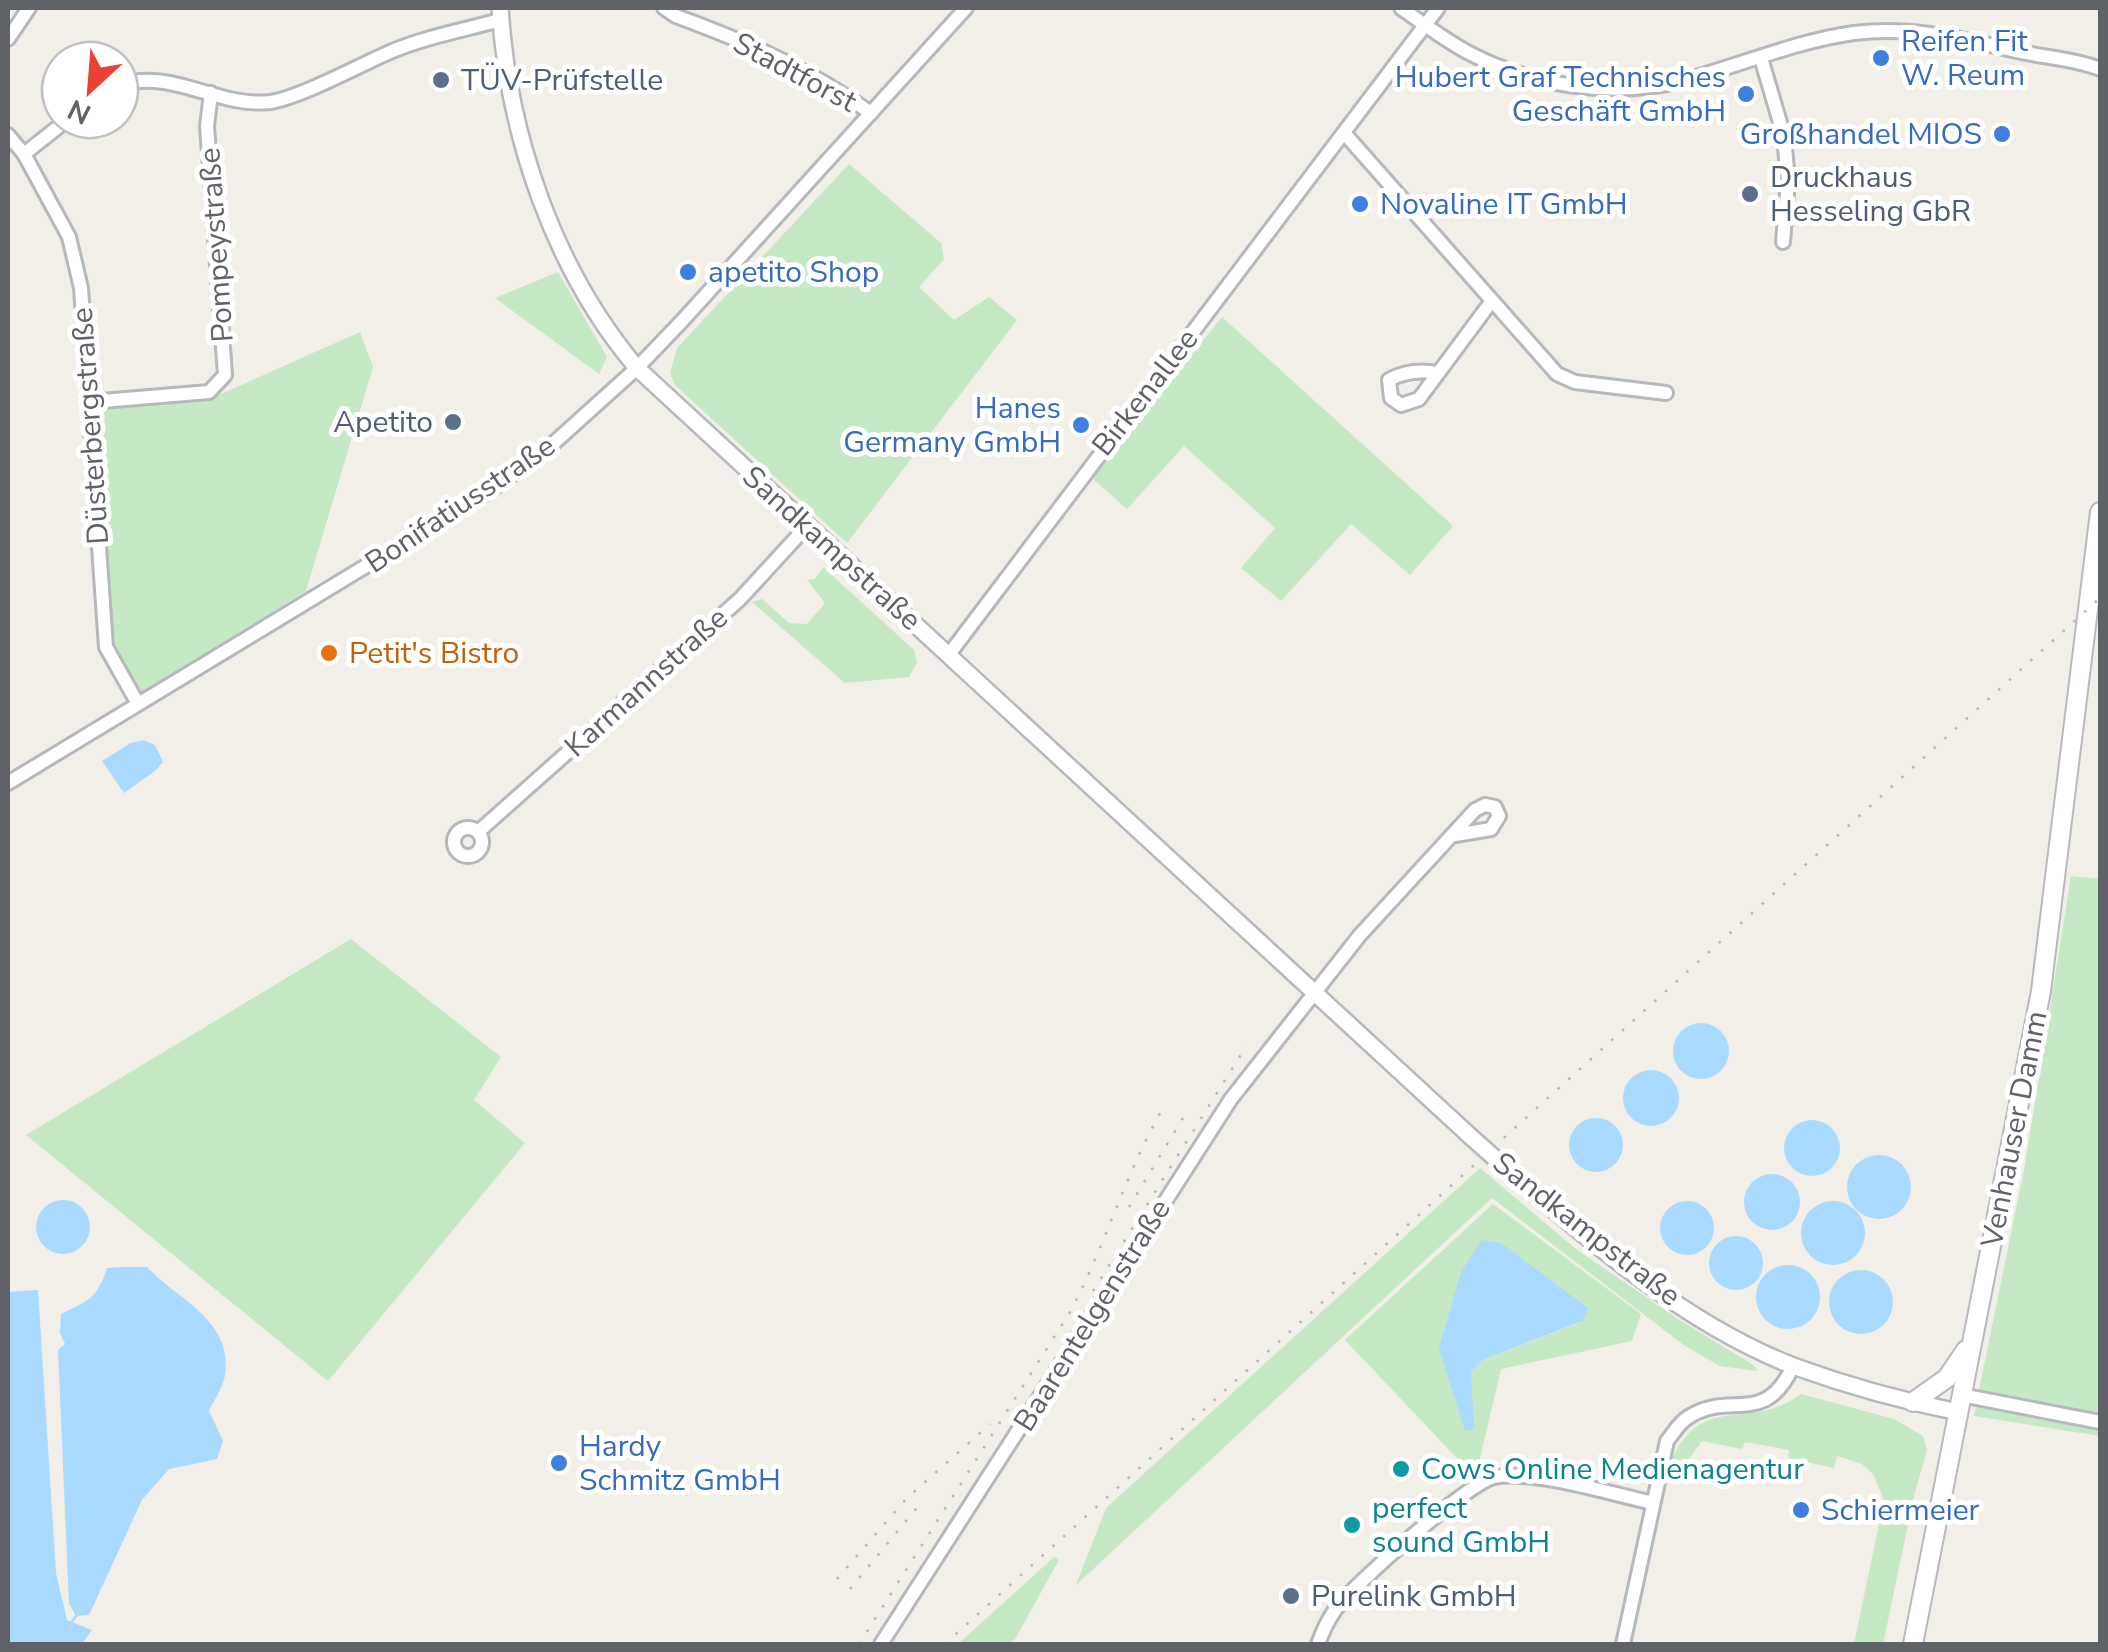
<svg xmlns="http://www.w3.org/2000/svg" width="2108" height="1652" font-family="'Nunito Sans',sans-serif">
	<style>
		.green { fill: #c5e8c5; fill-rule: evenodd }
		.water { fill: #aadaff }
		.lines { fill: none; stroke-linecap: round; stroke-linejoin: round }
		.stream { stroke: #aadaff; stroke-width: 2.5 }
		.minor-casing { stroke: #b5b8bc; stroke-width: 18 }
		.tertiary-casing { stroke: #b5b8bc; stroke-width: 20 }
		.secondary-casing { stroke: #b6babf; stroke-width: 22 }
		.minor { stroke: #fff; stroke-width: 12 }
		.tertiary { stroke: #fff; stroke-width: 15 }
		.secondary { stroke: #fff; stroke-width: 18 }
		.rail { stroke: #b6b7b8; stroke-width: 2.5; stroke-dasharray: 2.5 12; stroke-linecap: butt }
		.tertiary-bridge-casing { stroke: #b5b8bc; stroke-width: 20; stroke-linecap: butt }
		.tertiary-bridge { stroke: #fff; stroke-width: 15 }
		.shop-dot { fill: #3f7fe0; stroke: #fff; stroke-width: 4 }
		.service-dot { fill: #5c6f8a; stroke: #fff; stroke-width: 4 }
		.food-dot { fill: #e8710a; stroke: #fff; stroke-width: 4 }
		.culture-dot { fill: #0f9aa8; stroke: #fff; stroke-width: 4 }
		.labels { text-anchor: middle; stroke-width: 10; stroke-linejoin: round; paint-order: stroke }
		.shop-label { font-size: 30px; fill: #366cbe; stroke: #fff; text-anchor: start }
		.street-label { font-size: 30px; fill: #5f6368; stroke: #fff }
		.service-label { font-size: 30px; fill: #4e5e75; stroke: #fff; text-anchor: start }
		.food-label { font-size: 30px; fill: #c56008; stroke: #fff; text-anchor: start }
		.culture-label { font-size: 30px; fill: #0d838f; stroke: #fff; text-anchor: start }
	</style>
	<rect width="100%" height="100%" fill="#f1efe8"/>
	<!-- green -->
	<g class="green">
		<polygon points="849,164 941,243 944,259 919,287 954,320 989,297 1017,320 847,543 675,385 670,373 677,348"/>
		<polygon points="558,272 607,357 599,374 495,298"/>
		<polygon points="1222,317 1453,526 1410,575 1351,524 1281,601 1241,568 1275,528 1184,446 1127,509 1092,478"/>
		<polygon points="360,332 373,367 306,591 138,696 110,646 96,427 105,409 210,399"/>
		<polygon points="823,567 914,650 917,662 909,677 845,683 752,602 762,599 789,623 807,624 825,603 807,580 815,579"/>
		<polygon points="2071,876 2100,879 2100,1417 1978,1395 2025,1165"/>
		<polygon points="351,939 501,1057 474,1100 525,1143 328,1381 26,1135"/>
		<polygon points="1480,1168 1576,1249 1678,1319 1755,1366 1757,1371 1720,1366 1685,1346 1492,1198 1076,1585 1106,1508"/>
		<path d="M1493 1204 1641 1314 1632 1341 1501 1369 1480 1458 1483 1469 1471 1473 1345 1340ZM1582 1322 1484 1359 1471 1372V1396L1439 1348Z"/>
		<path d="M1801 1394 1894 1419 1923 1436 1927 1450 1914 1496 1883 1644H1854L1884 1500 1873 1474 1862 1464 1837 1456 1834 1468 1788 1458 1789 1450 1745 1442 1742 1449 1702 1441 1687 1462 1672 1459C1704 1391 1748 1433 1801 1394Z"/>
		<polygon points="1977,1402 2100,1425 2100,1436 1974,1416"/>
		<polygon points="1054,1557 1059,1560 1015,1639 1008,1644 958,1644"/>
	</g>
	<!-- water -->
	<g class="water">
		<polygon points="144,740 155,745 163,762 155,771 124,793 102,761 131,743"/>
		<circle cx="1701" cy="1051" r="28"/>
		<circle cx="1651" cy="1098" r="28"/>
		<circle cx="1596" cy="1145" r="27"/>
		<circle cx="1812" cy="1148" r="28"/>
		<circle cx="1879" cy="1187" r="32"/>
		<circle cx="1772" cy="1202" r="28"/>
		<circle cx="63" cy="1227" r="27"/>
		<circle cx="1833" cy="1233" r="32"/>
		<circle cx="1687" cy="1228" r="27"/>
		<circle cx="1736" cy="1263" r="27"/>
		<polygon points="1482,1240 1501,1243 1588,1308 1583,1321 1484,1359 1471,1372 1474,1429 1465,1431 1439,1348 1461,1272"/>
		<circle cx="1788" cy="1297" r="32"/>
		<path d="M123 1267H147C179 1301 233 1320 225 1375 223 1387 214 1400 209 1411L223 1441 217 1459 169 1469 142 1500 89 1615 76 1616 69 1604 58 1350 65 1344 60 1333 61 1314C90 1300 97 1298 107 1268Z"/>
		<circle cx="1861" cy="1302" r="32"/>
		<polygon points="38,1290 56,1573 67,1620 92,1630 82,1644 8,1644 8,1292"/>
	</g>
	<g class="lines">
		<!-- stream -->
		<polyline class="stream" points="71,1623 76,1616"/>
		<!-- minor casing -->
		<g class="minor-casing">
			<g id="minor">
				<path d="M664 8 676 16C749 43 807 68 871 113"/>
				<path d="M1401 8C1424 24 1446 41 1471 54 1535 87 1615 98 1685 80 1741 65 1796 41 1854 33 1913 25 1969 41 2026 53 2051 58 2078 60 2100 69"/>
				<polyline points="8,39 29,8"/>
				<polyline points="1761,58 1784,136 1788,181 1783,242"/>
				<path d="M120 85C172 68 218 108 270 102 299 98 360 65 390 52 425 37 464 30 500 20"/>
				<polyline points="67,120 24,154 69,237 81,288 106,647 137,702"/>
				<polyline points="1345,134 1557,374 1575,382 1666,393"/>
				<polyline points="8,135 24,154"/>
				<path d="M1438 373C1421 370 1405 371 1389 380L1391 398 1401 405 1419 399 1491 302"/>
				<polyline points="90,402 209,392 225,375 207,126 211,93"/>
				<polyline points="950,653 1438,8"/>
				<polyline points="8,783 488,492 545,451 637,368 682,321 966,8"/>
				<circle cx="468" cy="842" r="14"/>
				<polyline points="478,832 740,599 807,526"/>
				<polyline points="1961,1395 2100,1422"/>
				<polyline points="881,1644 1231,1099 1360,935 1475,810 1485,805 1495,807 1499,816 1491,829 1455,835"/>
				<path d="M1318 1644C1322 1633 1328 1620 1335 1610 1352 1586 1468 1483 1494 1477 1532 1469 1612 1494 1653 1503"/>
				<path d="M1623 1644 1667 1441C1673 1434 1679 1423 1687 1418 1729 1389 1764 1429 1793 1366"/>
			</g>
		</g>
		<!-- tertiary casing -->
		<g class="tertiary-casing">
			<g id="tertiary">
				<path d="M500 8C508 135 554 270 637 368L1470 1136"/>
				<path d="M1507 1169C1589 1242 1692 1328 1796 1367 1848 1386 1903 1401 1958 1412"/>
			</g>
		</g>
		<!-- secondary casing -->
		<g class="secondary-casing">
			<g id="secondary">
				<polyline points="1913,1402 1947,1378 1966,1350"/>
				<polyline points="1913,1644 2041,991 2100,512"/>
			</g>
		</g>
		<!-- minor -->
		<use href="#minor" class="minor"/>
		<!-- tertiary -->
		<use href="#tertiary" class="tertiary"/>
		<!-- secondary -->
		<use href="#secondary" class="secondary"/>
		<!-- rail -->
		<g class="rail">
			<polyline points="1129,1207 1186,1113"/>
			<polyline points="1093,1291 1247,1045"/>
			<polyline points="837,1579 906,1499 990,1424"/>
			<polyline points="850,1589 920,1504"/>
			<path d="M859 1644 1070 1312C1106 1245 1126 1170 1165 1105"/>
			<polyline points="945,1644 2100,598"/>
		</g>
		<!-- tertiary-bridge casing -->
		<g class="tertiary-bridge-casing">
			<polyline id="tertiary-bridge" points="1470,1136 1507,1169"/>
		</g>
		<!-- tertiary-bridge -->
		<use href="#tertiary-bridge" class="tertiary-bridge"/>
	</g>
	<!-- markers -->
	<g class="shop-dot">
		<circle cx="1881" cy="58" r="10"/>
		<circle cx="1746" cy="94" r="10"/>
		<circle cx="2002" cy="134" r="10"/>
		<circle cx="1360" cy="204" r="10"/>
		<circle cx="688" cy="272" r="10"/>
		<circle cx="1081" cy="425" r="10"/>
		<circle cx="559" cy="1463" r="10"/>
		<circle cx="1801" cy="1510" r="10"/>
	</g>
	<g class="service-dot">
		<circle cx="441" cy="80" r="10"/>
		<circle cx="1750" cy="194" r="10"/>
		<circle cx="453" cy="422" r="10"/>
		<circle cx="1291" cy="1596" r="10"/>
	</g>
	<circle class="food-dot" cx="329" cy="653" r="10"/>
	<g class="culture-dot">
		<circle cx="1401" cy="1469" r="10"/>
		<circle cx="1352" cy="1525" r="10"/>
	</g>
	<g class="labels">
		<!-- shop labels -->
		<g class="shop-label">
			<text x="1901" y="51">Reifen Fit<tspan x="1901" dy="34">W. Reum</tspan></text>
			<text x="1726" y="87" text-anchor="end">Hubert Graf Technisches<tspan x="1726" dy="34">Geschäft GmbH</tspan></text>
			<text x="1982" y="144" text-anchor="end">Großhandel MIOS</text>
			<text x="1380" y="214">Novaline IT GmbH</text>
			<text x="708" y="282">apetito Shop</text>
			<text x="1061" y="418" text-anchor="end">Hanes<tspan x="1061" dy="34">Germany GmbH</tspan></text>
			<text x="579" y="1456">Hardy<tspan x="579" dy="34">Schmitz GmbH</tspan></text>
			<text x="1821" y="1520">Schiermeier</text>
		</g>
		<!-- street labels -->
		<g class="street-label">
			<text transform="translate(795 72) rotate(28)" y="10">Stadtforst</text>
			<text transform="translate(216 245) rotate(-94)" y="10">Pompeystraße</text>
			<text transform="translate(1145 392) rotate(-52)" y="10">Birkenallee</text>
			<text transform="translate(90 426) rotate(-94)" y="10">Düsterbergstraße</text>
			<text transform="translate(460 504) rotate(-34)" y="10">Bonifatiusstraße</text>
			<text transform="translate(832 548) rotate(42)" y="10">Sandkampstraße</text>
			<text transform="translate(646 682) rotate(-42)" y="10">Karmannstraße</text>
			<text transform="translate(2014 1129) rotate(-79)" y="10">Venhauser Damm</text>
			<text transform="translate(1587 1229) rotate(38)" y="10">Sandkampstraße</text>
			<text transform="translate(1092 1315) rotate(-58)" y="10">Baarentelgenstraße</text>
		</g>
		<!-- service labels -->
		<g class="service-label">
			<text x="461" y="90">TÜV-Prüfstelle</text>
			<text x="1770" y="187">Druckhaus<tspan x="1770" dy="34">Hesseling GbR</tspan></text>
			<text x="433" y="432" text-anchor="end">Apetito</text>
			<text x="1311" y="1606">Purelink GmbH</text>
		</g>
		<!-- food labels -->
		<g class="food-label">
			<text x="349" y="663">Petit's Bistro</text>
		</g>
		<!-- culture labels -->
		<g class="culture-label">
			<text x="1421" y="1479">Cows Online Medienagentur</text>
			<text x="1372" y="1518">perfect<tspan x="1372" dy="34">sound GmbH</tspan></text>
		</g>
	</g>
	<!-- border -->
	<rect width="2108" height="1652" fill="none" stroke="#5f6368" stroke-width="20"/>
	<!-- north arrow -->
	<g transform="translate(90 90) rotate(206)"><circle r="48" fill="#ffffff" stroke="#bfc1c3" stroke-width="2.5"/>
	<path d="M0-8L18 38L0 25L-18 38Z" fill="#ea4335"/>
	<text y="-15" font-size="28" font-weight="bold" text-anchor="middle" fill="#5f6368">N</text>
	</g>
</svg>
